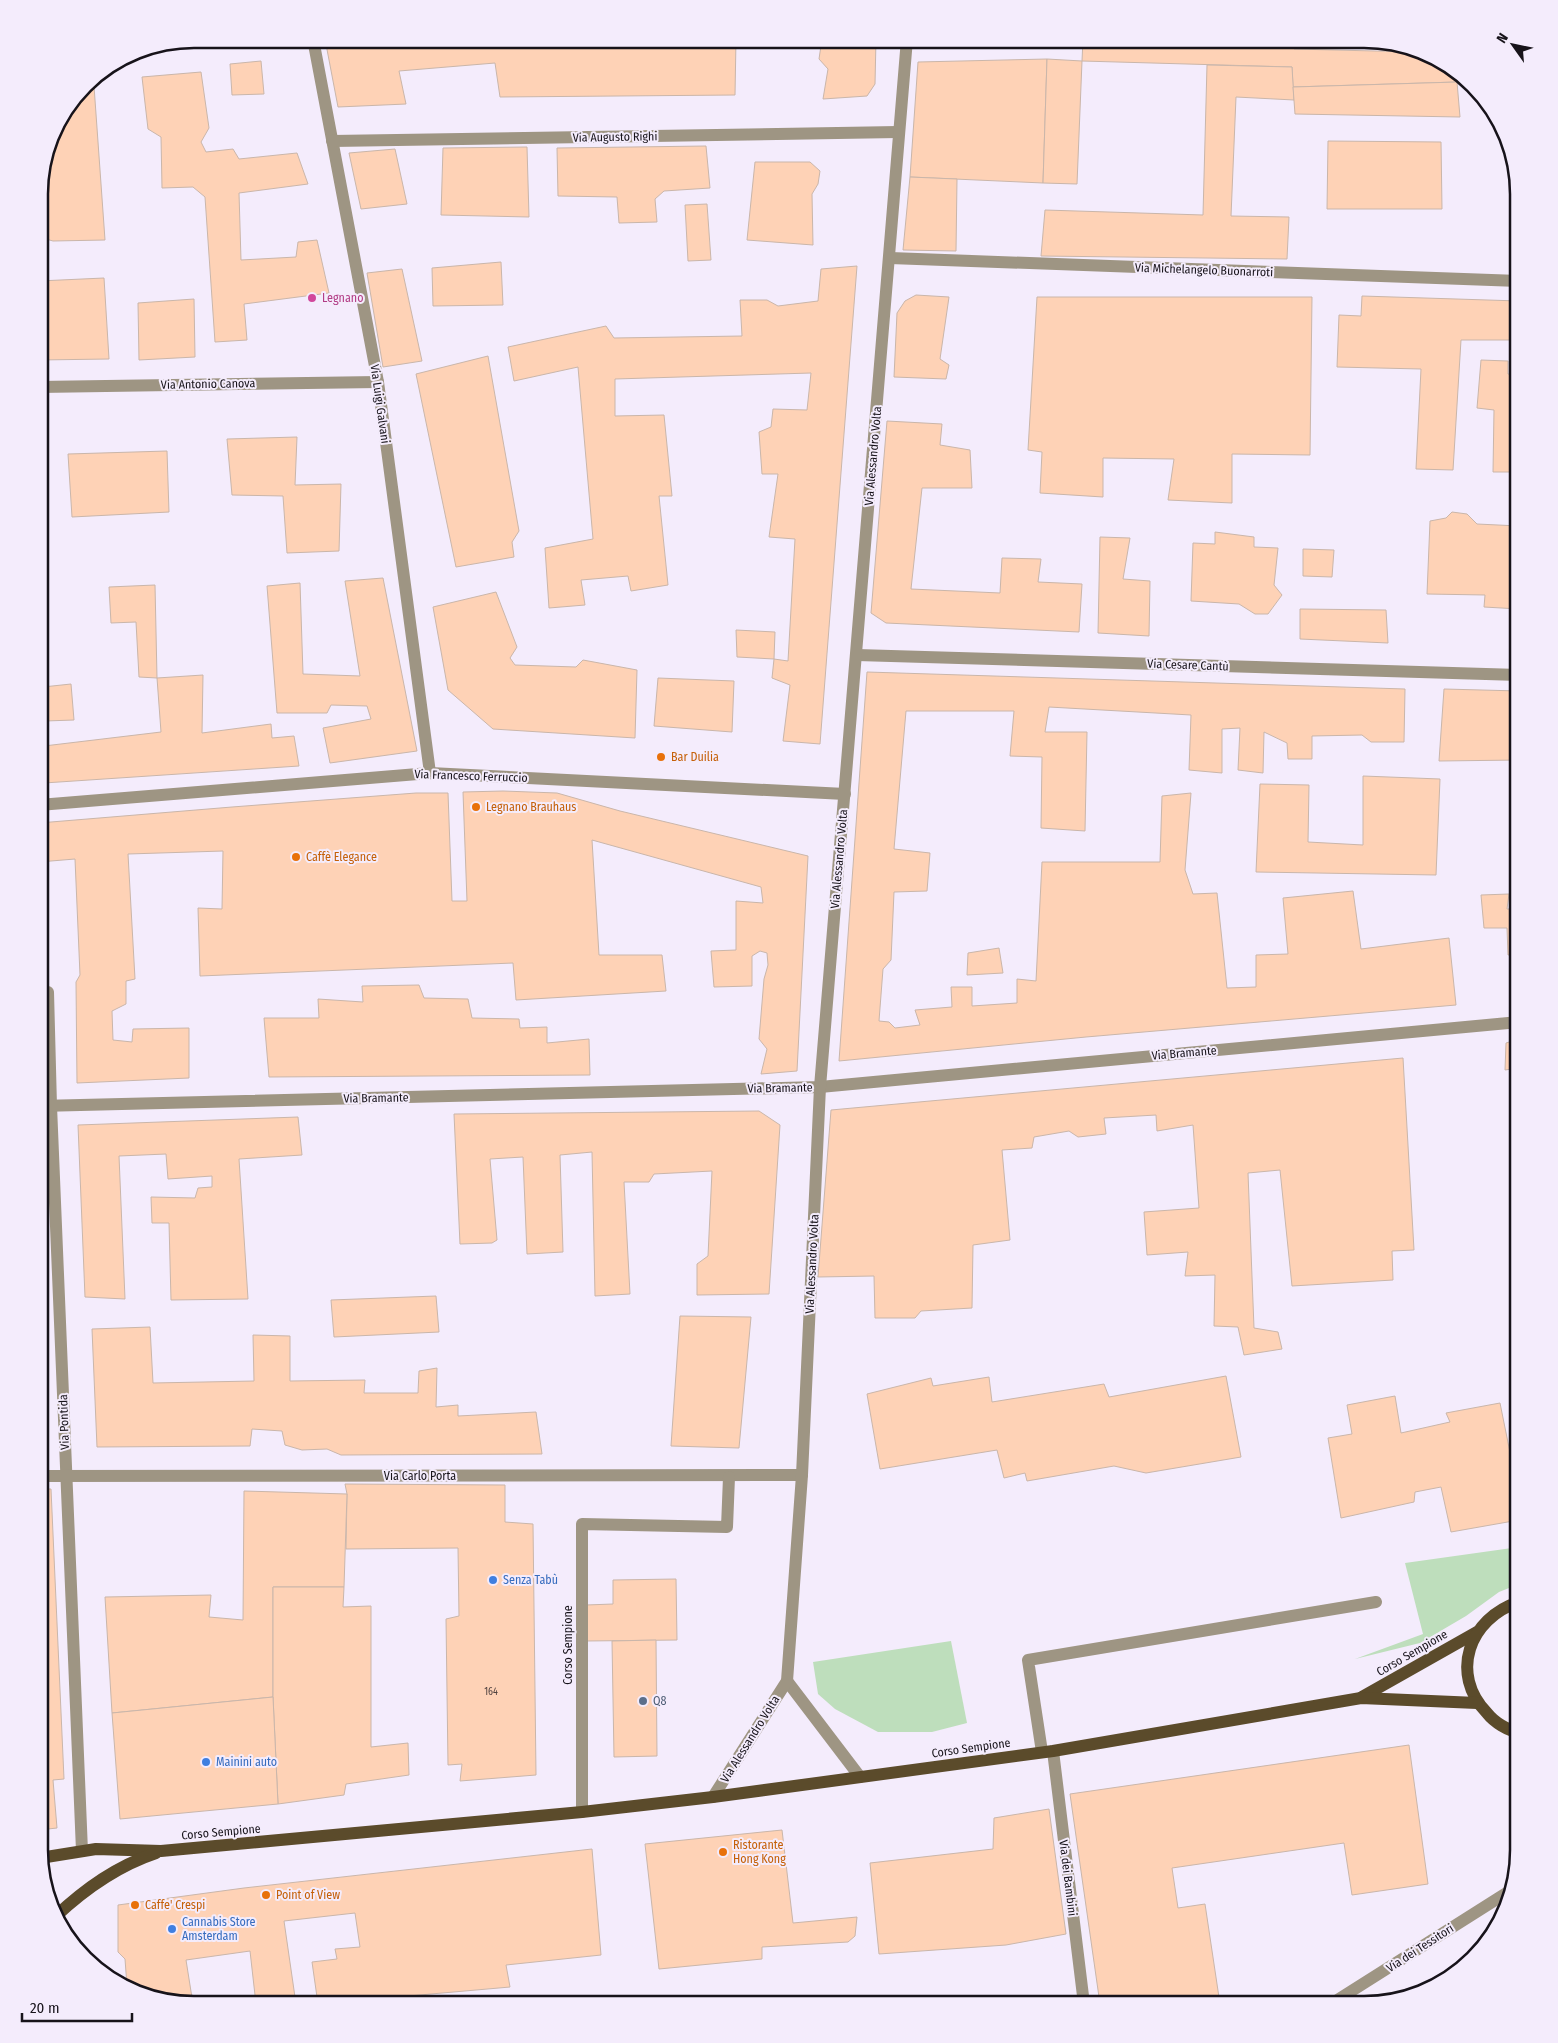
<svg xmlns="http://www.w3.org/2000/svg" width="1558" height="2043" font-family="'Fira Sans Condensed',sans-serif">
	<style>
		.green { fill: #bedebc }
		.building { fill: #fed2b6; stroke: #cab6aa }
		.lines { fill: none; stroke-linecap: round; stroke-linejoin: round }
		.lane { stroke: #9e9583; stroke-width: 12 }
		.street { stroke: #9e9583; stroke-width: 12 }
		.primary { stroke: #5b4b2b; stroke-width: 12 }
		.hotel-dot { fill: #d1479c; stroke: #f4ecfc; stroke-width: 2 }
		.food-dot { fill: #e8710a; stroke: #f4ecfc; stroke-width: 2 }
		.shop-dot { fill: #3f7fe0; stroke: #f4ecfc; stroke-width: 2 }
		.service-dot { fill: #5c6f8a; stroke: #f4ecfc; stroke-width: 2 }
		.labels { text-anchor: middle; stroke-width: 4; stroke-linejoin: round; paint-order: stroke }
		.number-label { font-size: 10px; fill: #514341 }
		.street-label { font-size: 12px; fill: #17131a; stroke: #f4ecfc }
		.hotel-label { font-size: 12px; fill: #b23c85; stroke: #f4ecfc; text-anchor: start }
		.food-label { font-size: 12px; fill: #c56008; stroke: #f4ecfc; text-anchor: start }
		.shop-label { font-size: 12px; fill: #366cbe; stroke: #f4ecfc; text-anchor: start }
		.service-label { font-size: 12px; fill: #4e5e75; stroke: #f4ecfc; text-anchor: start }
		.rim { fill: none; stroke: #17131a; stroke-width: 2.5 }
	</style>
	<rect width="100%" height="100%" fill="#f4ecfc"/>
	<!-- green -->
	<g class="green">
		<polygon points="1519,1547 1519,1584 1499,1592 1466,1616 1420,1643 1355,1659 1423,1634 1405,1563"/>
		<polygon points="951,1641 967,1723 932,1732 878,1732 835,1709 818,1694 813,1662"/>
	</g>
	<!-- building -->
	<g class="building">
		<polygon points="325,39 603,39 604,45 636,43 641,39 736,39 735,95 500,97 495,63 399,71 406,104 338,107"/>
		<polygon points="822,39 876,39 875,84 867,96 823,99 828,69 819,59"/>
		<polygon points="1083,39 1295,39 1294,49 1416,52 1441,59 1458,75 1457,82 1293,87 1292,67 1082,61"/>
		<polygon points="1047,59 1043,183 910,177 918,62"/>
		<polygon points="1047,59 1082,61 1077,184 1043,183"/>
		<polygon points="261,61 264,94 232,95 230,64"/>
		<polygon points="1207,65 1292,67 1294,100 1236,97 1231,216 1289,217 1287,259 1041,256 1045,210 1203,215"/>
		<polygon points="201,72 209,128 201,142 206,152 233,149 239,159 297,153 308,184 239,193 241,260 296,257 298,242 317,240 329,293 244,304 247,340 215,342 205,197 193,187 162,188 161,137 148,129 142,77"/>
		<polygon points="1457,82 1460,117 1295,114 1293,87"/>
		<polygon points="85,86 94,86 105,240 53,241 39,237 39,183 55,125"/>
		<polygon points="1328,141 1441,142 1442,209 1327,209"/>
		<polygon points="706,146 710,188 664,191 655,199 657,222 619,223 617,197 558,196 557,148"/>
		<polygon points="527,147 529,217 441,215 443,148"/>
		<polygon points="395,149 407,204 361,209 349,153"/>
		<polygon points="755,162 810,162 820,171 818,184 812,194 813,245 747,240"/>
		<polygon points="910,177 957,179 956,251 903,250"/>
		<polygon points="707,204 711,260 688,261 685,205"/>
		<polygon points="501,262 503,305 433,306 432,268"/>
		<polygon points="857,266 820,744 783,741 790,685 772,678 774,659 788,661 795,539 769,537 778,474 762,474 759,432 771,427 773,409 807,410 811,373 615,379 615,416 664,415 672,496 659,496 668,585 631,591 628,576 581,580 585,605 549,608 545,548 593,539 578,367 514,381 508,347 606,326 614,338 742,336 740,300 767,300 778,306 818,301 821,269"/>
		<polygon points="402,269 422,361 383,367 367,273"/>
		<polygon points="104,278 109,359 39,360 39,281"/>
		<polygon points="916,295 949,297 940,359 949,365 946,379 894,377 897,313 905,301"/>
		<polygon points="1362,296 1519,301 1519,340 1461,340 1453,470 1416,469 1421,369 1337,367 1339,315 1361,316"/>
		<polygon points="1037,297 1312,297 1310,455 1232,454 1232,503 1168,500 1174,459 1103,458 1103,497 1040,493 1042,452 1028,450"/>
		<polygon points="194,299 195,357 139,360 138,303"/>
		<polygon points="488,356 519,531 512,542 514,557 456,567 416,374"/>
		<polygon points="1481,360 1508,361 1508,374 1519,375 1519,472 1493,472 1494,410 1477,408"/>
		<polygon points="887,421 942,424 940,445 970,450 972,488 922,488 911,589 1000,593 1002,558 1041,559 1038,582 1082,584 1079,632 886,623 871,613"/>
		<polygon points="297,437 295,485 341,484 339,551 287,553 283,496 232,495 227,439"/>
		<polygon points="167,451 169,512 72,517 68,454"/>
		<polygon points="1452,512 1467,514 1477,524 1519,526 1519,609 1484,607 1485,595 1427,594 1430,521 1446,518"/>
		<polygon points="1215,532 1254,537 1254,547 1278,548 1274,585 1282,595 1268,614 1255,614 1239,604 1191,601 1193,543 1215,544"/>
		<polygon points="1100,537 1130,538 1123,579 1150,581 1149,636 1098,633"/>
		<polygon points="1303,549 1334,550 1332,577 1303,576"/>
		<polygon points="383,578 417,751 330,763 323,728 371,719 367,706 331,705 327,713 277,713 267,586 300,583 303,674 360,676 345,581"/>
		<polygon points="155,585 157,678 139,677 136,622 111,623 109,587"/>
		<polygon points="496,592 517,647 510,658 515,665 576,667 583,660 637,670 635,738 493,729 448,690 433,607"/>
		<rect x="39" y="593" width="3" height="35"/>
		<polygon points="1300,609 1386,610 1388,643 1300,639"/>
		<polygon points="736,630 775,632 774,659 737,657"/>
		<polygon points="39,670 41,670 43,687 71,684 74,720 45,721 47,733 39,733"/>
		<polygon points="867,672 1405,689 1404,742 1371,742 1362,735 1312,736 1312,759 1288,759 1287,743 1264,732 1263,773 1238,770 1240,728 1222,729 1222,773 1189,770 1191,715 1049,707 1045,732 1087,732 1085,831 1041,828 1042,757 1010,756 1014,711 906,711 894,849 930,853 927,891 894,892 891,960 883,969 879,1021 889,1022 895,1028 920,1025 915,1010 952,1007 951,987 972,987 972,1006 1017,1003 1017,979 1036,981 1042,862 1160,862 1162,796 1191,793 1185,870 1193,894 1217,893 1227,988 1256,987 1256,955 1288,954 1283,898 1353,891 1361,949 1449,938 1456,1005 1086,1037 839,1061"/>
		<polygon points="203,675 202,733 271,724 272,738 294,736 299,766 44,783 44,746 161,732 157,678"/>
		<polygon points="658,678 734,681 732,732 654,726"/>
		<polygon points="1444,689 1519,691 1519,760 1439,761"/>
		<polygon points="1363,776 1440,779 1436,875 1256,872 1260,784 1309,785 1308,842 1363,845"/>
		<polygon points="503,791 557,793 620,811 808,856 797,1071 761,1074 767,1049 759,1039 764,979 768,965 767,953 760,951 752,956 752,986 714,987 711,951 736,950 736,901 763,903 761,887 592,840 599,955 662,955 666,991 516,1000 513,963 200,976 198,908 222,909 223,851 128,854 135,979 126,981 126,1004 112,1011 113,1040 132,1042 133,1029 189,1028 189,1078 77,1083 76,982 80,975 75,859 39,862 39,823 232,807 416,793 448,793 452,901 467,901 463,792"/>
		<polygon points="1509,894 1507,909 1519,909 1519,954 1508,955 1507,928 1484,928 1481,895"/>
		<polygon points="39,902 47,984 39,983"/>
		<polygon points="999,948 1003,973 967,975 968,953"/>
		<polygon points="419,985 424,998 468,999 472,1018 519,1019 520,1028 547,1027 547,1043 589,1039 590,1075 269,1077 264,1018 319,1018 318,999 363,1002 362,986"/>
		<polygon points="1519,1039 1519,1068 1505,1070 1506,1043"/>
		<polygon points="1403,1058 1414,1250 1392,1251 1393,1280 1292,1286 1280,1170 1248,1173 1254,1328 1278,1332 1282,1349 1244,1355 1238,1327 1214,1326 1215,1275 1185,1276 1188,1252 1147,1255 1144,1212 1199,1208 1193,1125 1157,1131 1156,1115 1104,1118 1106,1134 1078,1137 1069,1131 1034,1137 1032,1148 1002,1150 1010,1240 973,1245 972,1308 921,1311 915,1318 875,1318 874,1276 818,1277 831,1110"/>
		<polygon points="759,1111 780,1125 769,1294 697,1295 697,1264 708,1256 712,1171 654,1174 649,1182 624,1182 630,1294 595,1296 592,1152 560,1155 563,1252 527,1254 523,1157 490,1159 497,1240 492,1243 460,1244 454,1114"/>
		<polygon points="298,1117 302,1155 239,1159 248,1299 171,1300 169,1223 152,1223 151,1197 195,1198 198,1188 212,1187 212,1176 168,1179 166,1154 119,1156 125,1299 85,1297 78,1125"/>
		<polygon points="39,1285 46,1450 39,1450"/>
		<polygon points="436,1296 439,1332 334,1337 331,1300"/>
		<polygon points="680,1316 751,1317 739,1448 671,1446"/>
		<polygon points="150,1327 153,1383 254,1381 253,1335 290,1336 290,1381 365,1380 364,1393 418,1393 419,1371 437,1368 436,1407 458,1405 458,1416 536,1412 542,1454 341,1455 327,1449 302,1450 285,1445 282,1431 252,1429 250,1446 97,1447 92,1329"/>
		<polygon points="1226,1376 1241,1457 1146,1473 1114,1466 1027,1481 1025,1473 1004,1478 997,1450 880,1469 867,1394 931,1378 933,1386 989,1377 992,1402 1104,1384 1109,1397"/>
		<polygon points="1395,1396 1401,1433 1450,1422 1446,1413 1500,1403 1519,1497 1519,1520 1451,1532 1441,1487 1415,1492 1414,1502 1341,1518 1328,1438 1352,1434 1347,1405"/>
		<polygon points="345,1484 505,1485 505,1522 533,1524 536,1775 460,1781 462,1764 448,1765 446,1619 459,1616 458,1548 346,1549 347,1494"/>
		<polygon points="39,1489 51,1489 64,1779 53,1780 57,1828 39,1830"/>
		<polygon points="244,1491 347,1494 344,1587 273,1587 273,1697 112,1713 105,1597 211,1595 209,1617 243,1620"/>
		<polygon points="676,1579 677,1640 586,1641 586,1605 613,1604 613,1580"/>
		<polygon points="273,1587 344,1587 343,1607 371,1606 371,1747 408,1743 409,1775 346,1784 344,1795 278,1804 273,1697"/>
		<polygon points="656,1640 657,1756 614,1757 612,1641"/>
		<polygon points="273,1697 278,1804 120,1819 112,1713"/>
		<polygon points="1409,1745 1428,1884 1352,1895 1344,1843 1172,1868 1178,1908 1205,1904 1220,2004 1100,2004 1070,1794"/>
		<polygon points="1049,1809 1066,1934 1006,1945 879,1954 870,1863 993,1849 994,1818"/>
		<polygon points="782,1830 793,1923 857,1917 855,1936 848,1942 762,1947 762,1959 659,1969 645,1844"/>
		<polygon points="592,1849 601,1955 506,1965 510,1987 318,2004 312,1962 337,1959 335,1949 360,1947 355,1913 284,1921 296,2004 256,2004 250,1951 186,1960 193,2004 127,1986 125,1959 118,1952 118,1905 244,1888"/>
	</g>
	<g class="lines">
		<!-- lane -->
		<polyline class="lane" points="1042,1752 1028,1660 1376,1602"/>
		<!-- street -->
		<g class="street">
			<polyline points="313,39 378,382 430,773"/>
			<polyline points="332,141 898,132"/>
			<polyline points="890,258 1519,281"/>
			<polyline points="39,387 378,382"/>
			<polyline points="857,655 1519,675"/>
			<polyline points="39,805 430,773 845,794"/>
			<polyline points="48,992 51,1106 82,1851"/>
			<polyline points="39,1106 820,1087 1519,1022"/>
			<polyline points="39,1476 802,1475"/>
			<polyline points="787,1681 860,1777"/>
			<polyline points="1053,1751 1084,2004"/>
			<polyline points="713,1797 787,1681 802,1475 820,1087 907,39"/>
			<polyline points="582,1812 582,1524 727,1527 729,1477"/>
			<polyline points="1331,2004 1508,1892"/>
		</g>
		<!-- primary -->
		<g class="primary">
			<polyline points="1362,1697 1477,1632"/>
			<path d="M1519 1732C1508 1731 1494 1722 1487 1713 1449 1674 1469 1618 1519 1602"/>
			<polyline points="40,1858 96,1849 161,1851 582,1812 713,1797 1053,1751 1361,1698 1477,1703"/>
			<polyline points="43,1880 51,1899 51,1904"/>
			<path d="M56 1916C86 1888 117 1866 156 1853"/>
		</g>
	</g>
	<!-- markers -->
	<circle class="hotel-dot" cx="312" cy="298" r="5"/>
	<g class="food-dot">
		<circle cx="661" cy="757" r="5"/>
		<circle cx="476" cy="807" r="5"/>
		<circle cx="296" cy="857" r="5"/>
		<circle cx="723" cy="1852" r="5"/>
		<circle cx="266" cy="1895" r="5"/>
		<circle cx="135" cy="1905" r="5"/>
	</g>
	<g class="shop-dot">
		<circle cx="493" cy="1580" r="5"/>
		<circle cx="206" cy="1762" r="5"/>
		<circle cx="172" cy="1929" r="5"/>
	</g>
	<circle class="service-dot" cx="643" cy="1701" r="5"/>
	<g class="labels">
		<!-- number labels -->
		<g class="number-label">
			<text x="491" y="1695">164</text>
		</g>
		<!-- street labels -->
		<g class="street-label">
			<text transform="translate(615 137) rotate(-1)" y="4">Via Augusto Righi</text>
			<text transform="translate(1204 270) rotate(2)" y="4">Via Michelangelo Buonarroti</text>
			<text transform="translate(208 384) rotate(-1)" y="4">Via Antonio Canova</text>
			<text transform="translate(380 404) rotate(82)" y="4">Via Luigi Galvani</text>
			<text transform="translate(873 456) rotate(-85)" y="4">Via Alessandro Volta</text>
			<text transform="translate(1188 665) rotate(2)" y="4">Via Cesare Cantù</text>
			<text transform="translate(471 776) rotate(2)" y="4">Via Francesco Ferruccio</text>
			<text transform="translate(839 859) rotate(-85)" y="4">Via Alessandro Volta</text>
			<text transform="translate(1184 1053) rotate(-5)" y="4">Via Bramante</text>
			<text transform="translate(780 1088) rotate(-1)" y="4">Via Bramante</text>
			<text transform="translate(376 1098) rotate(-1)" y="4">Via Bramante</text>
			<text transform="translate(812 1264) rotate(-87)" y="4">Via Alessandro Volta</text>
			<text transform="translate(64 1422) rotate(-92)" y="4">Via Pontida</text>
			<text x="420" y="1480">Via Carlo Porta</text>
			<text transform="translate(568 1645) rotate(-90)" y="4">Corso Sempione</text>
			<text transform="translate(1412 1653) rotate(-30)" y="4">Corso Sempione</text>
			<text transform="translate(750 1739) rotate(-58)" y="4">Via Alessandro Volta</text>
			<text transform="translate(971 1748) rotate(-8)" y="4">Corso Sempione</text>
			<text transform="translate(221 1832) rotate(-5)" y="4">Corso Sempione</text>
			<text transform="translate(1068 1878) rotate(83)" y="4">Via dei Bambini</text>
			<text transform="translate(1420 1948) rotate(-33)" y="4">Via dei Tessitori</text>
		</g>
		<!-- hotel labels -->
		<g class="hotel-label">
			<text x="322" y="302">Legnano</text>
		</g>
		<!-- food labels -->
		<g class="food-label">
			<text x="671" y="761">Bar Duilia</text>
			<text x="486" y="811">Legnano Brauhaus</text>
			<text x="306" y="861">Caffè Elegance</text>
			<text x="733" y="1849">Ristorante<tspan x="733" dy="14">Hong Kong</tspan></text>
			<text x="276" y="1899">Point of View</text>
			<text x="145" y="1909">Caffe' Crespi</text>
		</g>
		<!-- shop labels -->
		<g class="shop-label">
			<text x="503" y="1584">Senza Tabù</text>
			<text x="216" y="1766">Mainini auto</text>
			<text x="182" y="1926">Cannabis Store<tspan x="182" dy="14">Amsterdam</tspan></text>
		</g>
		<!-- service labels -->
		<g class="service-label">
			<text x="653" y="1705">Q8</text>
		</g>
	</g>
	<!-- crop -->
	<path d="M0 0H1558V2043H0ZM194 48H1364A146 146 0 0 1 1510 194V1850A146 146 0 0 1 1364 1996H194A146 146 0 0 1 48 1850V194A146 146 0 0 1 194 48Z" fill="#f4ecfc" fill-rule="evenodd"/>
	<path class="rim" d="M194 48H1364A146 146 0 0 1 1510 194V1850A146 146 0 0 1 1364 1996H194A146 146 0 0 1 48 1850V194A146 146 0 0 1 194 48Z"/>
	<!-- north arrow -->
	<g transform="translate(1513 45) rotate(303)" stroke="#f4ecfc" stroke-width="4" paint-order="stroke">
	<path d="M0-4L9 19L0 12L-9 19Z" fill="#17131a"/>
	<text y="-8" font-size="14" font-weight="bold" text-anchor="middle" fill="#17131a">N</text>
	</g>
	<!-- scale -->
	<path d="M22 2013v8h110v-8" fill="none" stroke="#17131a" stroke-width="2.5"/>
	<text x="30" y="2013" font-size="15" fill="#17131a" stroke="#f4ecfc" stroke-width="4" paint-order="stroke">20 m</text>
</svg>
